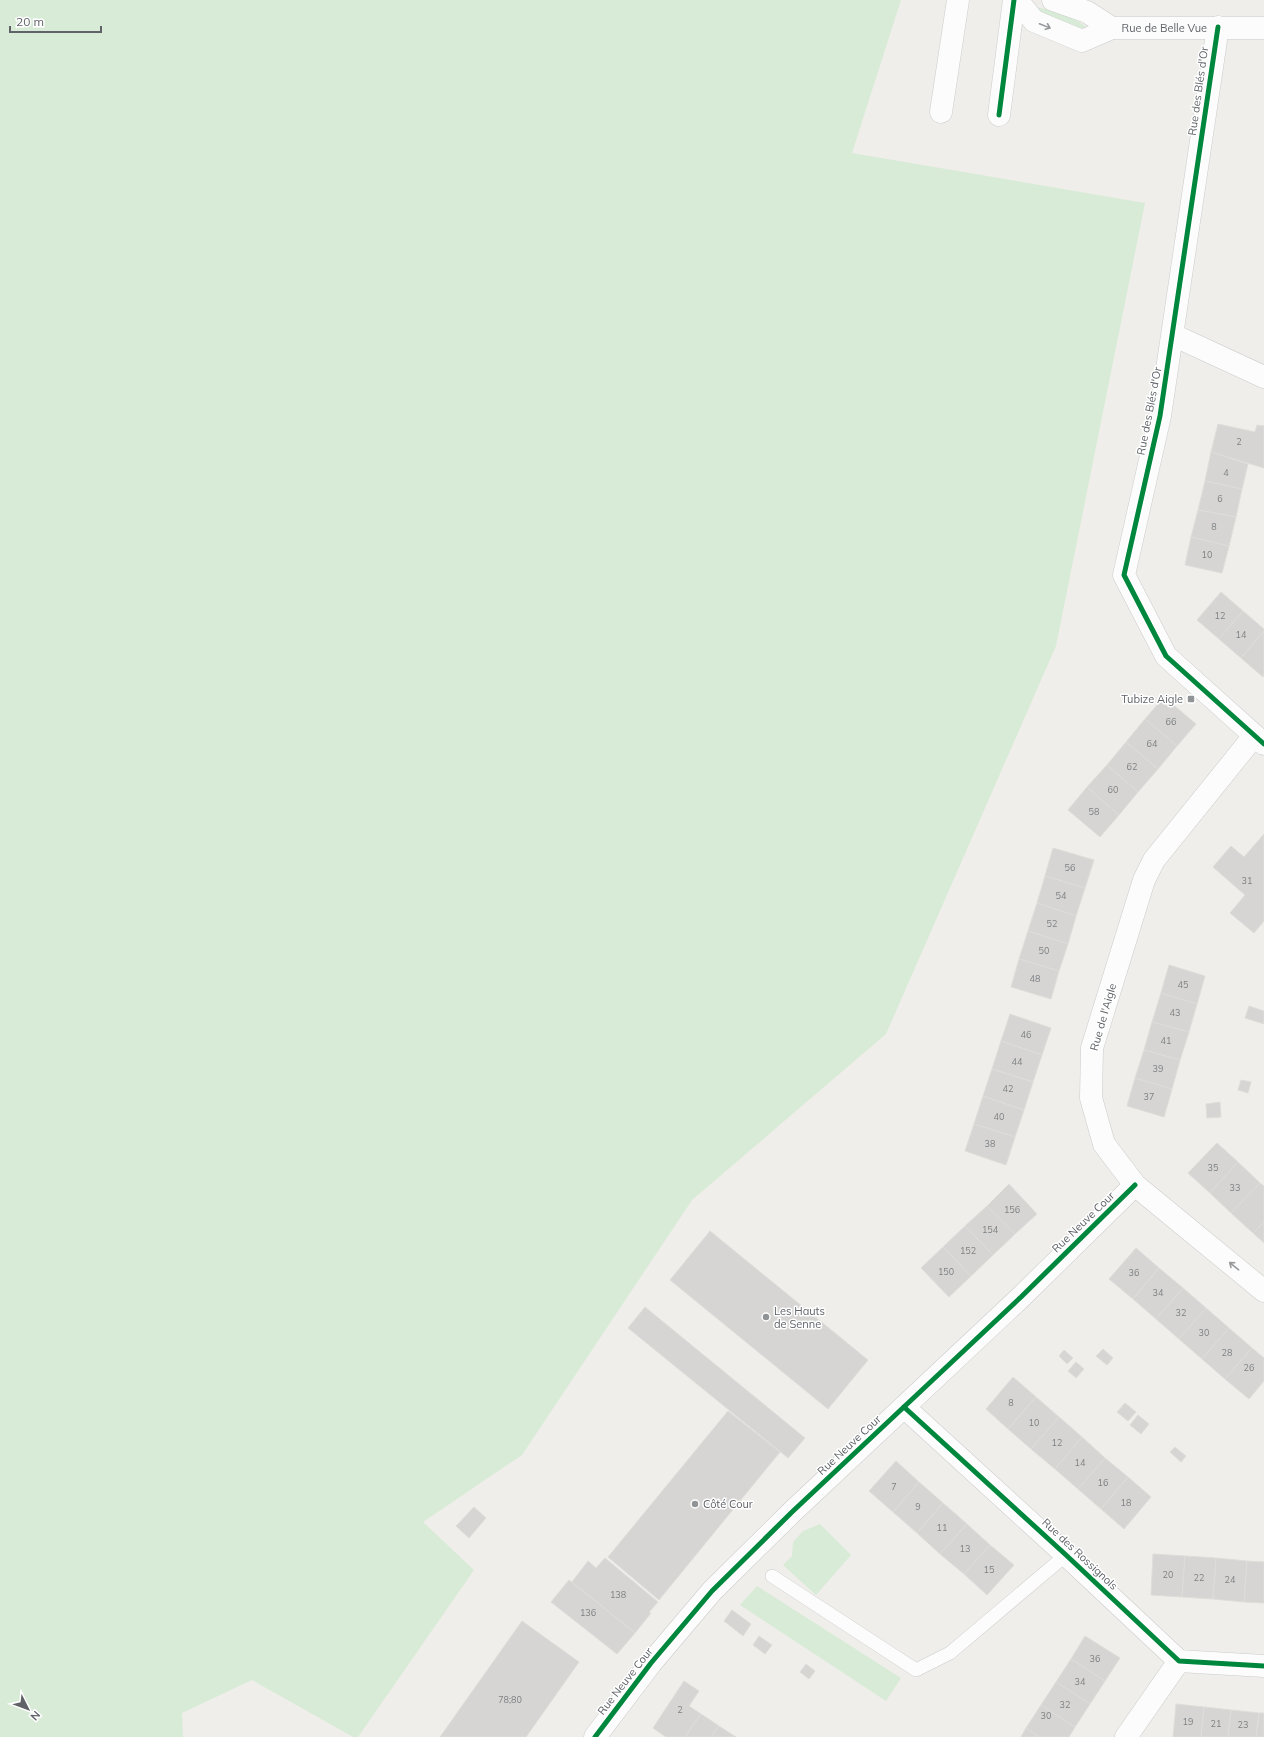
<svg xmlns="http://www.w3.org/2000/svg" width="1264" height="1737" font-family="Mulish,sans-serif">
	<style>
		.green { fill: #d8ebd6 }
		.building { fill: #d6d5d3; stroke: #deddd9 }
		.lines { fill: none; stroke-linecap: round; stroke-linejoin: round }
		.service-casing { stroke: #cbcccc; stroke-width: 14 }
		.minor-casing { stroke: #cbcccc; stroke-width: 23 }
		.service { stroke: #fdfcfc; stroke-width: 13 }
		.minor { stroke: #fdfcfc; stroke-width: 22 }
		.cycleway-casing { stroke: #fff; stroke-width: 8 }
		.cycleway { stroke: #00873e; stroke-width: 5 }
		.oneway { stroke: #96999c }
		.poi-dot { fill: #919496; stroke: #fff; stroke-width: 1.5 }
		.labels { text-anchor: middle; stroke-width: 3; stroke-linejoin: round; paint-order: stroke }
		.number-label { font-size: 9px; fill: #7e8184 }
		.street-label { font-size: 11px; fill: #5f6368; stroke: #fff }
		.poi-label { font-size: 11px; fill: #5f6368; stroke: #fff; text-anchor: start }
	</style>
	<rect width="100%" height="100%" fill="#efeeea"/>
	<!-- green -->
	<g class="green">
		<polygon points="0,0 901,0 852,153 1145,203 1056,646 886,1034 692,1200 522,1455 423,1522 474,1570 358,1737 353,1737 252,1680 182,1713 183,1737 0,1737"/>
		<path d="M1035 7C1057 11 1071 15 1089 29 1064 27 1055 22 1035 7Z"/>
		<polygon points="820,1524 851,1555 816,1595 783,1565 792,1556 793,1542 803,1531"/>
		<polygon points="757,1586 901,1678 886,1701 740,1605"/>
	</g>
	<!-- building -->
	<g class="building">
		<polygon points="1218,424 1255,432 1257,425 1264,426 1264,468 1211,452"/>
		<polygon points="1211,452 1248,464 1242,489 1205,481"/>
		<polygon points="1205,481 1242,489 1236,517 1198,510"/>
		<polygon points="1198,510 1236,517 1229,546 1191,537"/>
		<polygon points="1191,537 1229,546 1222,573 1185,565"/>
		<polygon points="1221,592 1243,611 1219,639 1197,620"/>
		<polygon points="1243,611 1264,629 1264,631 1241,658 1219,639"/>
		<polygon points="1264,631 1264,675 1263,677 1241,658"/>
		<polygon points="1164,697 1196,724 1177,746 1145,719"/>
		<polygon points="1145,719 1177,746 1158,769 1126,742"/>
		<polygon points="1126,742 1158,769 1138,792 1107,765"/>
		<polygon points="1107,765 1138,792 1119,815 1087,787"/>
		<polygon points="1087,787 1119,815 1100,837 1068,810"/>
		<polygon points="1264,834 1264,921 1254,933 1230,913 1245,895 1213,867 1231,846 1244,857"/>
		<polygon points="1053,848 1094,860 1085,888 1045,876"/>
		<polygon points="1045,876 1085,888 1076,916 1037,903"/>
		<polygon points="1037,903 1076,916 1068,944 1028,931"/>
		<polygon points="1028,931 1068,944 1059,971 1019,959"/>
		<polygon points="1019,959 1059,971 1051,999 1011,987"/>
		<polygon points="1169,965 1205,976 1197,1004 1161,993"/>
		<polygon points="1161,993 1197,1004 1189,1032 1152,1022"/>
		<polygon points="1249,1006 1264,1011 1264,1024 1245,1018"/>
		<polygon points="1010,1014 1051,1028 1042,1055 1001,1041"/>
		<polygon points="1152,1022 1189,1032 1180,1060 1144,1050"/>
		<polygon points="1001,1041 1042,1055 1033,1082 992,1069"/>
		<polygon points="1144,1050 1180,1060 1172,1089 1135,1078"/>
		<polygon points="992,1069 1033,1082 1024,1110 983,1096"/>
		<polygon points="1135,1078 1172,1089 1164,1117 1127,1106"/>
		<polygon points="1241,1080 1251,1082 1248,1093 1238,1090"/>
		<polygon points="983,1096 1024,1110 1015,1137 974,1124"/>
		<polygon points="1220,1102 1221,1117 1207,1118 1206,1104"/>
		<polygon points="974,1124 1015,1137 1006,1165 965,1151"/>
		<polygon points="1217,1143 1238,1162 1210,1193 1188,1173"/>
		<polygon points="1238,1162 1260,1183 1231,1213 1210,1193"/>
		<polygon points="1260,1183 1264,1186 1264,1222 1253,1233 1231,1213"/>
		<polygon points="1009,1184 1037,1214 1015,1234 987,1206"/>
		<polygon points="987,1206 1015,1234 993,1255 965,1226"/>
		<polygon points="1264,1222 1264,1243 1253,1233"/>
		<polygon points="965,1226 993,1255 971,1276 943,1247"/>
		<polygon points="710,1231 868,1360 828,1409 670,1280"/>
		<polygon points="943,1247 971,1276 949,1297 921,1268"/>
		<polygon points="1136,1248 1159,1268 1133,1299 1109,1279"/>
		<polygon points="1159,1268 1183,1288 1156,1319 1133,1299"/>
		<polygon points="1183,1288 1206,1308 1179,1339 1156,1319"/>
		<polygon points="645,1307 805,1438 788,1458 628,1328"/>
		<polygon points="1206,1308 1229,1328 1202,1359 1179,1339"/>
		<polygon points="1229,1328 1252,1348 1225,1379 1202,1359"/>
		<polygon points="1252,1348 1264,1358 1264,1381 1249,1399 1225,1379"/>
		<polygon points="1103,1349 1113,1358 1107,1365 1096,1356"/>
		<polygon points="1064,1350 1073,1358 1067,1364 1059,1356"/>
		<polygon points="1076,1362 1084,1369 1076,1378 1068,1371"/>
		<polygon points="1013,1377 1036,1397 1008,1429 986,1409"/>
		<polygon points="1036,1397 1059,1417 1031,1449 1008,1429"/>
		<polygon points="1125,1403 1136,1412 1128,1421 1117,1412"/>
		<polygon points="728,1411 780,1452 659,1600 608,1557"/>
		<polygon points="1138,1415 1149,1424 1141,1434 1130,1425"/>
		<polygon points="1059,1417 1082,1437 1055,1469 1031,1449"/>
		<polygon points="1082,1437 1105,1458 1078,1489 1055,1469"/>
		<polygon points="1175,1447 1186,1456 1181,1462 1170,1452"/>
		<polygon points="1105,1458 1128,1477 1101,1509 1078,1489"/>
		<polygon points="896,1461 919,1482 893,1512 869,1491"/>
		<polygon points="1128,1477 1151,1497 1124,1529 1101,1509"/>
		<polygon points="919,1482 943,1503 917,1533 893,1512"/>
		<polygon points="943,1503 967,1524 940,1554 917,1533"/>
		<polygon points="474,1507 486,1518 469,1538 456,1526"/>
		<polygon points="967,1524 990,1545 964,1574 940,1554"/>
		<polygon points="990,1545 1014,1565 987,1595 964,1574"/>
		<polygon points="1153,1554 1185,1556 1182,1597 1151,1595"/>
		<polygon points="1185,1556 1216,1558 1213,1599 1182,1597"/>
		<polygon points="605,1558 658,1602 649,1612 651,1613 635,1633 572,1582 588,1561 596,1568"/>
		<polygon points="1216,1558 1247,1561 1244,1602 1213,1599"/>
		<polygon points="1247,1561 1264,1562 1264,1603 1244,1602"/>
		<polygon points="569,1580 635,1633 617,1654 551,1602"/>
		<polygon points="732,1610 751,1624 743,1636 724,1621"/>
		<polygon points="522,1621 579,1662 526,1737 440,1737"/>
		<polygon points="759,1636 772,1645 765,1654 753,1645"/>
		<polygon points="1085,1636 1120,1658 1105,1681 1071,1659"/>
		<polygon points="1071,1659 1105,1681 1090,1704 1056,1682"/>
		<polygon points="806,1664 815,1671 809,1679 800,1672"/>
		<polygon points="684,1681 699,1691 689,1706 701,1714 685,1737 666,1737 653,1728"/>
		<polygon points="1056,1682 1090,1704 1075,1727 1041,1705"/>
		<polygon points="1176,1704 1204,1707 1201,1737 1173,1737"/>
		<polygon points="1041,1705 1075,1727 1069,1737 1039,1737 1026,1728"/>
		<polygon points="1204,1707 1231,1710 1228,1737 1201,1737"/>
		<polygon points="1231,1710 1259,1713 1256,1737 1228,1737"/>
		<polygon points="1259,1713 1264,1713 1264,1737 1256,1737"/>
		<polygon points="701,1714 719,1726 711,1737 685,1737"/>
		<polygon points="719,1726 736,1737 711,1737"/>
		<polygon points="1026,1728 1039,1737 1021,1737"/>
	</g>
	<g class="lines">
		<!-- service casing -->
		<g class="service-casing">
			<polyline id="service" points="772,1576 916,1670 950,1653 1066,1555"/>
		</g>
		<!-- minor casing -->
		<g class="minor-casing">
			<g id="minor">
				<path id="s1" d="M1017 0 1034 21 1082 41 1112 28H1264"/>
				<polyline points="1053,0 1087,12 1112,28"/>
				<polyline points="1218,27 1160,416 1124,575 1166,656 1264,744"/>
				<polyline points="941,112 958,0"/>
				<polyline points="999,115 1014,0"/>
				<polyline points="1173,335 1264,377"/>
				<polyline points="1254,736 1154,860 1144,880 1092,1048 1091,1098 1104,1144 1135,1185 1264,1291"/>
				<polyline points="904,1407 1066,1555 1179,1661 1264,1666"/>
				<polyline points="595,1737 651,1663 712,1591 792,1512 1021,1297 1135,1185"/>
				<polyline points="1126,1737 1179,1661"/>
			</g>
		</g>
		<!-- service -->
		<use href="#service" class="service"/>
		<!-- minor -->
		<use href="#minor" class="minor"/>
		<!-- cycleway casing -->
		<g class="cycleway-casing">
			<g id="cycleway">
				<polyline points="1218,27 1160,416 1124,575 1166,656 1264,744"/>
				<polyline points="999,115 1014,0"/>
				<polyline points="904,1407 1066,1555 1179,1661 1264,1666"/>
				<polyline points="595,1737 651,1663 712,1591 792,1512 1021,1297 1135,1185"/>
			</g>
		</g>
		<!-- cycleway -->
		<use href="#cycleway" class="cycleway"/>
	</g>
	<!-- one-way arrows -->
	<defs><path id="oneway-shaft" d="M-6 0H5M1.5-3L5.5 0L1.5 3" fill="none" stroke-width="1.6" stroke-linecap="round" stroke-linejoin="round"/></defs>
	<g class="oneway">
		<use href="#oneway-shaft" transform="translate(1045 26) rotate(22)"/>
		<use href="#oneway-shaft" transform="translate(1234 1266) rotate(-141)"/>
	</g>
	<!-- markers -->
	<g class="poi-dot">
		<rect x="1187" y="695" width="8" height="8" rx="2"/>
		<circle cx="766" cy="1317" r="4"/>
		<circle cx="695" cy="1504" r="4"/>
	</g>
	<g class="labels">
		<!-- number labels -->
		<g class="number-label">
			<text x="1239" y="445">2</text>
			<text x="1226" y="476">4</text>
			<text x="1220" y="502">6</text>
			<text x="1214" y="530">8</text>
			<text x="1207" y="558">10</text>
			<text x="1220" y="619">12</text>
			<text x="1241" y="638">14</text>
			<text x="1171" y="725">66</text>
			<text x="1152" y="747">64</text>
			<text x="1132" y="770">62</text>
			<text x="1113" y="793">60</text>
			<text x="1094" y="815">58</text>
			<text x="1070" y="871">56</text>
			<text x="1247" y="884">31</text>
			<text x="1061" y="899">54</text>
			<text x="1052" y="927">52</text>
			<text x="1044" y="954">50</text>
			<text x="1035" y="982">48</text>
			<text x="1183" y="988">45</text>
			<text x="1175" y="1016">43</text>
			<text x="1026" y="1038">46</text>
			<text x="1166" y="1044">41</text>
			<text x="1017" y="1065">44</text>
			<text x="1158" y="1072">39</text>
			<text x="1008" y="1092">42</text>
			<text x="1149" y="1100">37</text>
			<text x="999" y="1120">40</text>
			<text x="990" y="1147">38</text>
			<text x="1213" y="1171">35</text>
			<text x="1235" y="1191">33</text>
			<text x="1012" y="1213">156</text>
			<text x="990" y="1233">154</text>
			<text x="968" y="1254">152</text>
			<text x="946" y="1275">150</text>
			<text x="1134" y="1276">36</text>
			<text x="1158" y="1296">34</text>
			<text x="1181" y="1316">32</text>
			<text x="1204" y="1336">30</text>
			<text x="1227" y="1356">28</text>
			<text x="1249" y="1371">26</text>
			<text x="1011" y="1406">8</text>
			<text x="1034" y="1426">10</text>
			<text x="1057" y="1446">12</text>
			<text x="1080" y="1466">14</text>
			<text x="1103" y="1486">16</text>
			<text x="894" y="1490">7</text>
			<text x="1126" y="1506">18</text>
			<text x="918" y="1510">9</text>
			<text x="942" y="1531">11</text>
			<text x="965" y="1552">13</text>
			<text x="989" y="1573">15</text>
			<text x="1168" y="1578">20</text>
			<text x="1199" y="1581">22</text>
			<text x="1230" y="1583">24</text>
			<text x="618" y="1598">138</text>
			<text x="588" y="1616">136</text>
			<text x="1095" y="1662">36</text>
			<text x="1080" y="1685">34</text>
			<text x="510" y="1703">78;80</text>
			<text x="1065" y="1708">32</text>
			<text x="680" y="1713">2</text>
			<text x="1046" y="1719">30</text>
			<text x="1188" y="1725">19</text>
			<text x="1216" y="1727">21</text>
			<text x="1243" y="1728">23</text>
		</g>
		<!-- street labels -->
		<g class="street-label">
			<text dy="4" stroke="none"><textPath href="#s1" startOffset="164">Rue de Belle Vue</textPath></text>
			<text transform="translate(1198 91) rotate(-82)" y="4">Rue des Blés d'Or</text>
			<text transform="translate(1149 411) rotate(-79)" y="4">Rue des Blés d'Or</text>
			<text transform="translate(1103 1017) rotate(-74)" y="4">Rue de l'Aigle</text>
			<text transform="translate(1083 1222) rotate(-44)" y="4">Rue Neuve Cour</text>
			<text transform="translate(849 1445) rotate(-43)" y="4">Rue Neuve Cour</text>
			<text transform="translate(1080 1554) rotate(43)" y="4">Rue des Rossignols</text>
			<text transform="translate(625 1681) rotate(-52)" y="4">Rue Neuve Cour</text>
		</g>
		<!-- poi labels -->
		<g class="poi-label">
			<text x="1183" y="703" text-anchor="end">Tubize Aigle</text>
			<text x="774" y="1315">Les Hauts<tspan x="774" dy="13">de Senne</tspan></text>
			<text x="703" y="1508">Côté Cour</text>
		</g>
	</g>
	<!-- north arrow -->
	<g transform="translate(28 1709) rotate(132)" stroke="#ffffff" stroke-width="3" paint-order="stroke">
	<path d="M0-3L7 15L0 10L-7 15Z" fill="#5f6368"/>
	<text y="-6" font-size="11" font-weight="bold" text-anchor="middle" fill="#5f6368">N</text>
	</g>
	<!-- scale -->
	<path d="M10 26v6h91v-6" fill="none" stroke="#5f6368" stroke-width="2"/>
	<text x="16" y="26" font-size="12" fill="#5f6368" stroke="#ffffff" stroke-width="3" paint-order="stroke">20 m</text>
</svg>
